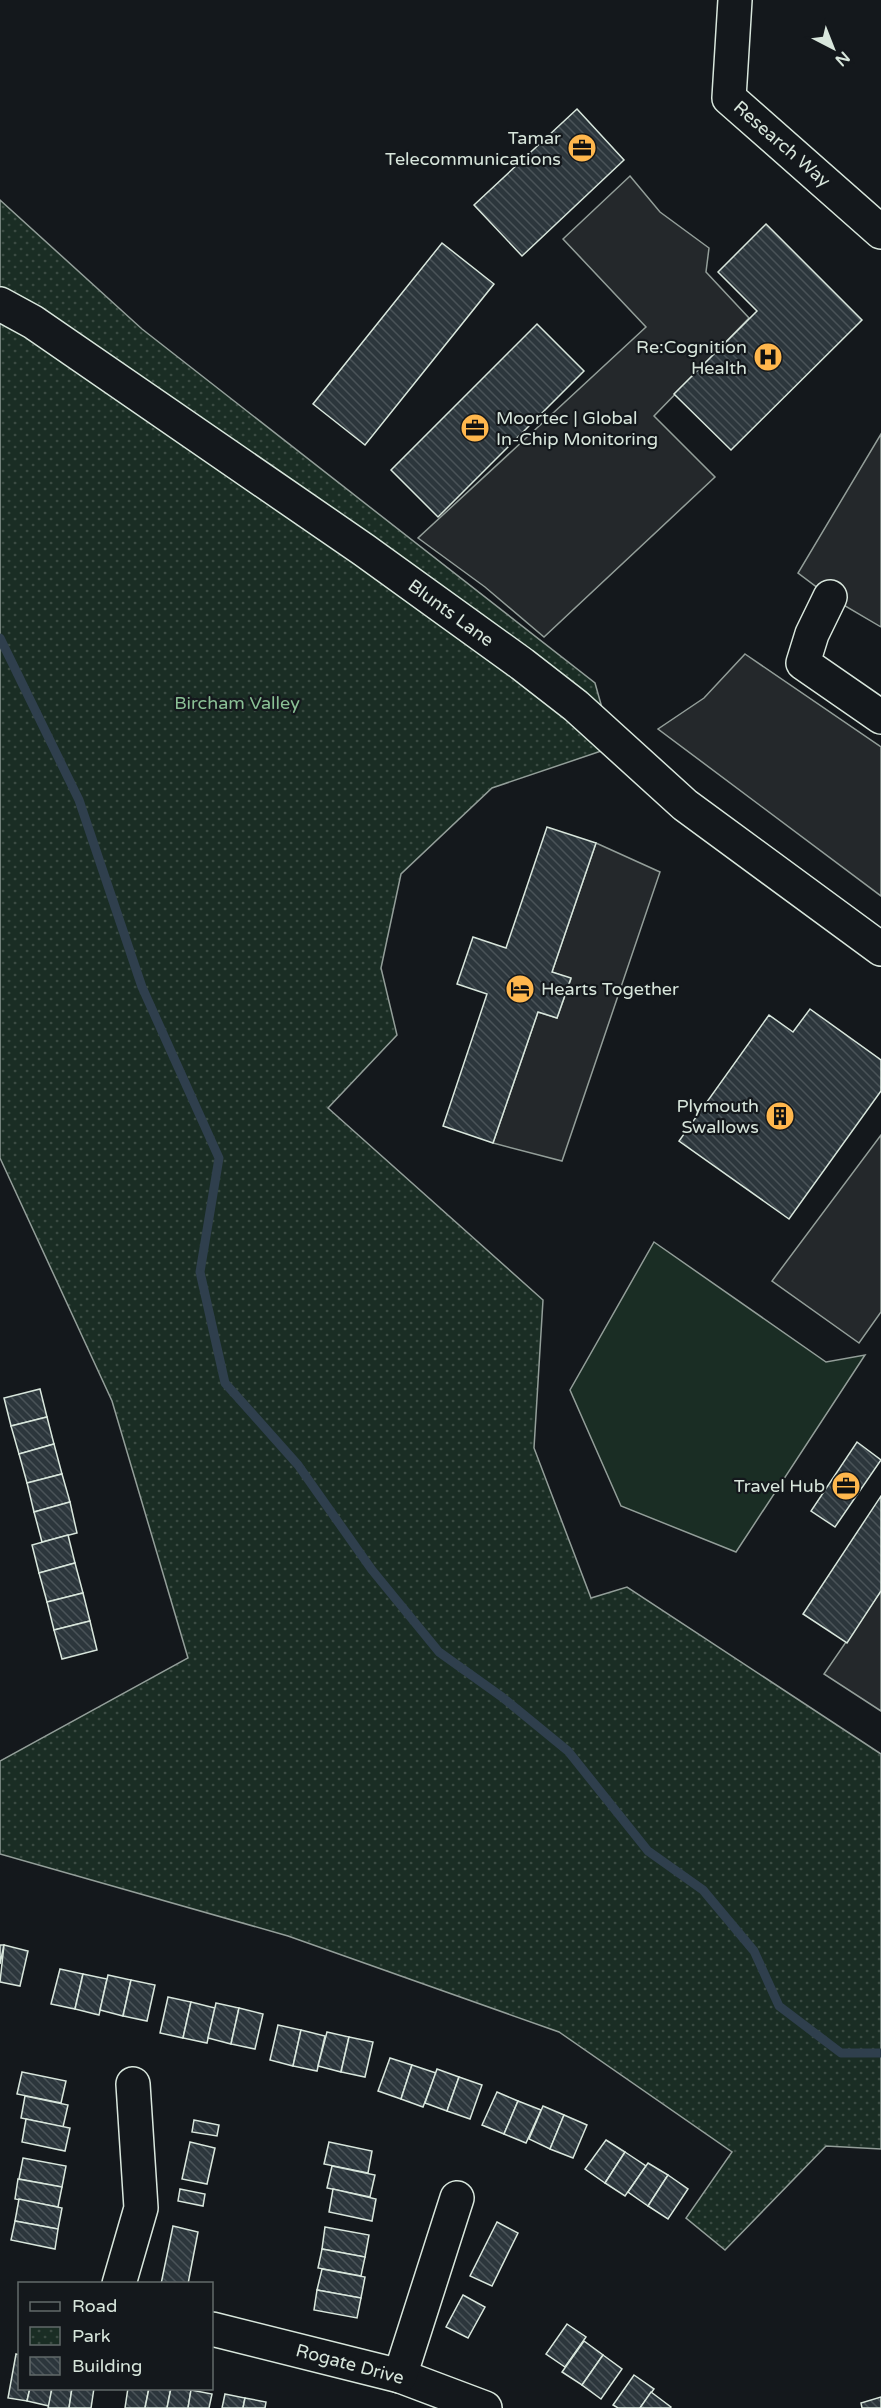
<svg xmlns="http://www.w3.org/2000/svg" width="881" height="2408" font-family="'Varela Round',sans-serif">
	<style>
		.green { fill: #1a2d24; stroke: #939e99; stroke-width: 1.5 }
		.park { fill: url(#park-dots); stroke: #939e99; stroke-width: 1.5 }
		.parking { fill: #24282b; stroke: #939e99; stroke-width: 1.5 }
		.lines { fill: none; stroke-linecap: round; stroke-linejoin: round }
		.stream { stroke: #2f3f4d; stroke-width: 9 }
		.building { fill: url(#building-back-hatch); stroke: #d8e6dc; stroke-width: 1.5 }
		.minor-casing { stroke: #d8e6dc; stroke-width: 36 }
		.minor { stroke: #14181c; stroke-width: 33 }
		.labels { text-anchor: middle; stroke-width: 4.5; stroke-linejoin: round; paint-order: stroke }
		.poi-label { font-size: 18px; fill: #d8e6dc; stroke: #14181c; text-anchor: end }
		.street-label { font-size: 18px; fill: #d8e6dc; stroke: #14181c }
		.park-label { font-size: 18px; fill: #8ac095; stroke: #14181c }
	</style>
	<defs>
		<pattern id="park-dots" width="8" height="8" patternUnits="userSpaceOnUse" patternTransform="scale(1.5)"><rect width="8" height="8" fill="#1a2d24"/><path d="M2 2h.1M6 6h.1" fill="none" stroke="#3b4b43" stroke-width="1.8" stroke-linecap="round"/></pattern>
		<pattern id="building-back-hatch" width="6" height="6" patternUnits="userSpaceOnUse" patternTransform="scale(1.5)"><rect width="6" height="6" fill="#2c363c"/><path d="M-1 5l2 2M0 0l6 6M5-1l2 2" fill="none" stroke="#4a5358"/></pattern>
	</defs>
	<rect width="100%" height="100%" fill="#14181c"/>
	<!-- green -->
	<polygon class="green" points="654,1242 826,1362 865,1355 736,1552 621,1506 570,1390"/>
	<!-- park -->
	<polygon class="park" points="0,200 142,329 595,683 613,747 492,788 401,874 381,968 397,1035 328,1108 543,1300 534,1448 591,1598 627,1587 881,1754 881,2149 826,2146 725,2250 686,2218 732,2152 559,2032 288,1936 0,1854 0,1761 188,1658 112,1401 0,1158"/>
	<!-- parking -->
	<g class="parking">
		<polygon points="630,176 660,212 709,248 706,272 749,318 654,416 715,477 544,637 485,587 418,538 646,327 563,239"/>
		<polygon points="881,434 881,627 830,597 798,573"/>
		<polygon points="745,654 881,747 881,896 658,729 704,698"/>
		<polygon points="596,843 660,872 562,1161 493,1143 538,1012 557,1018 571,979 552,972"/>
		<polygon points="881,1135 881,1312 859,1343 772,1281"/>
		<polygon points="881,1591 881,1711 824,1674"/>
	</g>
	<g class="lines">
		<!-- stream -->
		<polyline class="stream" points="0,638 79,800 142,987 219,1158 200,1272 225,1383 298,1465 372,1570 439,1652 502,1697 568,1751 648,1851 703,1890 754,1951 779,2006 841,2053 881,2053"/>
	</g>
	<!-- building -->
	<g class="building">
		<polygon points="577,109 624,160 522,256 474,205"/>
		<polygon points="766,224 862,320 731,450 674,394 757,311 718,272"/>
		<polygon points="442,243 494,284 365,445 313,404"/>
		<polygon points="537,324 584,371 438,517 391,470"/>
		<polygon points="547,827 596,843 552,972 571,978 557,1018 538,1012 493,1143 443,1126 487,994 457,984 473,937 506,948"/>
		<polygon points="810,1009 881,1060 881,1091 789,1219 679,1141 769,1015 793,1032"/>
		<polygon points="40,1389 47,1417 11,1426 4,1398"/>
		<polygon points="47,1417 54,1444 19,1454 11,1426"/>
		<polygon points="857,1442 881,1460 835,1527 811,1511"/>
		<polygon points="54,1444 62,1474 27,1483 19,1454"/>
		<polygon points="62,1474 70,1502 34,1512 27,1483"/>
		<polygon points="881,1496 881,1591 847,1643 803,1614"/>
		<polygon points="70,1502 77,1533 42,1542 34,1512"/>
		<polygon points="68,1535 75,1563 39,1573 32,1545"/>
		<polygon points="75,1563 83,1593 47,1602 39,1573"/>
		<polygon points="83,1593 90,1621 54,1630 47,1602"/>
		<polygon points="90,1621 97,1650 62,1659 54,1630"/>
		<polygon points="0,1945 4,1945 0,1964"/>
		<polygon points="4,1945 28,1951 20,1986 0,1982"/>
		<polygon points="60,1969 83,1974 75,2009 51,2004"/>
		<polygon points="83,1974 107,1979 99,2015 75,2009"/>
		<polygon points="108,1975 131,1980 123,2016 100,2010"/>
		<polygon points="131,1980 155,1985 147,2021 123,2016"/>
		<polygon points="168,1997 191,2002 183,2038 160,2033"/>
		<polygon points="191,2002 215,2008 207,2043 183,2038"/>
		<polygon points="216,2003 239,2008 231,2044 208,2038"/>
		<polygon points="239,2008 263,2014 255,2049 231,2044"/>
		<polygon points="278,2025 301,2030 293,2066 270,2060"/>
		<polygon points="301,2030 325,2036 317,2071 293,2066"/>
		<polygon points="327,2032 349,2037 341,2072 318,2066"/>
		<polygon points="349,2037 373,2042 365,2077 341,2072"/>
		<polygon points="390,2058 412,2065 401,2099 378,2091"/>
		<polygon points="412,2065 436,2073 423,2107 401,2099"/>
		<polygon points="437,2069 459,2077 447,2111 425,2103"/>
		<polygon points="22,2072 66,2081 61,2103 17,2094"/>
		<polygon points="459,2077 482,2085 470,2119 447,2111"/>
		<polygon points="497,2092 518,2101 504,2134 482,2125"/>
		<polygon points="25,2096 68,2105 63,2127 21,2118"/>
		<polygon points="518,2101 541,2110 526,2143 504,2134"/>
		<polygon points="543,2106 564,2115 550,2149 529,2139"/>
		<polygon points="564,2115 587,2125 573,2158 550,2149"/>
		<polygon points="26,2119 70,2128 65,2151 22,2142"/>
		<polygon points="194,2120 219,2125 217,2136 192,2132"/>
		<polygon points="606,2140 625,2152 605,2183 585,2169"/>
		<polygon points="190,2142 215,2148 207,2184 182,2179"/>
		<polygon points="329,2142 372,2151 368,2173 324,2164"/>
		<polygon points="625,2152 646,2166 625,2196 605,2183"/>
		<polygon points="23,2158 66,2166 62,2187 19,2179"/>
		<polygon points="648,2163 668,2175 648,2206 628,2192"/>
		<polygon points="332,2166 375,2175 370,2197 327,2188"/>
		<polygon points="668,2175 688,2189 668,2219 648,2206"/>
		<polygon points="18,2179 62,2187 58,2207 15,2199"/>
		<polygon points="180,2189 205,2194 203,2206 178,2201"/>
		<polygon points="333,2189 376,2199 372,2221 329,2212"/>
		<polygon points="19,2199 62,2208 58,2229 15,2221"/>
		<polygon points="15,2221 58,2229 55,2249 11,2240"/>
		<polygon points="497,2222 518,2233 492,2286 470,2276"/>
		<polygon points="173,2226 198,2232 188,2284 161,2284"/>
		<polygon points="325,2227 369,2235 365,2257 322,2249"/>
		<polygon points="322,2249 365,2257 361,2276 318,2268"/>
		<polygon points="322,2269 365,2277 361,2298 317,2290"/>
		<polygon points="317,2290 361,2298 357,2318 314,2310"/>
		<polygon points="463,2295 485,2307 468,2338 446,2327"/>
		<polygon points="567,2324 586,2337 565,2367 546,2354"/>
		<polygon points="584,2341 603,2355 582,2385 562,2372"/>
		<polygon points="16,2354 20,2355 20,2388 30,2388 27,2401 8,2398"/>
		<polygon points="603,2355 622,2369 601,2399 582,2385"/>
		<polygon points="634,2375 654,2389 640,2408 618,2408 613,2405"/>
		<polygon points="30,2388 52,2388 49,2406 27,2401"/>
		<polygon points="52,2388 72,2388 69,2408 48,2408"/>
		<polygon points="72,2388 94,2388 91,2408 69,2408"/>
		<polygon points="128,2388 149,2388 145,2408 125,2408"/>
		<polygon points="149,2388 171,2388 167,2408 145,2408"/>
		<polygon points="171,2388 191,2390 188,2408 167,2408"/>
		<polygon points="191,2390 212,2394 209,2408 188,2408"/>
		<polygon points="651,2392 671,2407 670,2408 640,2408"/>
		<polygon points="225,2394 245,2398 243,2408 222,2408"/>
		<polygon points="881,2397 881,2408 862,2408 861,2403"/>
		<polygon points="245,2398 266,2402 265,2408 243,2408"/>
	</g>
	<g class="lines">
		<!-- minor casing -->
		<g class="minor-casing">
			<g id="minor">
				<polyline points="735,0 729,98 881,232"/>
				<polyline points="0,304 33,322 364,550 522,664 576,706 685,805 881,949"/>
				<polyline points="830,597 812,634 803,663 881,717"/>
				<polyline points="119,2284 141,2208 133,2084"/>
				<polyline points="212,2329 400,2376 485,2408"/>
				<polyline points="400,2376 457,2198"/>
			</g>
		</g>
		<!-- minor -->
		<use href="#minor" class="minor"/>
	</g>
	<!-- icons -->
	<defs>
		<g id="office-disc" transform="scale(1.5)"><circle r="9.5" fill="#ffb74d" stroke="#14181c"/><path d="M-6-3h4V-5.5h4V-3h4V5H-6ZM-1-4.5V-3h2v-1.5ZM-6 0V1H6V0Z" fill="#111"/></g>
		<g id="hospital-disc" transform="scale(1.5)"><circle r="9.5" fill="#ffb74d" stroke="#14181c"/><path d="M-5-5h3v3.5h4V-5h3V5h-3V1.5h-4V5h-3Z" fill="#111"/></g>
		<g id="hotel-disc" transform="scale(1.5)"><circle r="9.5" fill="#ffb74d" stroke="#14181c"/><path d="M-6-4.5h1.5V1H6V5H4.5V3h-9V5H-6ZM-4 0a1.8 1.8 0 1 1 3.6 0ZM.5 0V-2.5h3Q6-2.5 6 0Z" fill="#111"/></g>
		<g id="building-disc" transform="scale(1.5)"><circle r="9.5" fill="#ffb74d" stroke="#14181c"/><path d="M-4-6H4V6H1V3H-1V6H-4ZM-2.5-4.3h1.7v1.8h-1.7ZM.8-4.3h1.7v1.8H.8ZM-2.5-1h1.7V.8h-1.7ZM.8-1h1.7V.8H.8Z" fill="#111"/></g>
	</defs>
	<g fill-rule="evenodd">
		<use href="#office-disc" x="582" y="148"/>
		<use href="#hospital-disc" x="768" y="357"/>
		<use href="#office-disc" x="475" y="428"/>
		<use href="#hotel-disc" x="520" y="989"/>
		<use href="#building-disc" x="780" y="1116"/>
		<use href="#office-disc" x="846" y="1486"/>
	</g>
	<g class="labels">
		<!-- poi labels -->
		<g class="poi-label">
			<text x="561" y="144">Tamar<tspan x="561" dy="21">Telecommunications</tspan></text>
			<text x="747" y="353">Re:Cognition<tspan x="747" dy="21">Health</tspan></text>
			<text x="496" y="424" text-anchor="start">Moortec | Global<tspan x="496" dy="21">In-Chip Monitoring</tspan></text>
			<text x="541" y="995" text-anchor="start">Hearts Together</text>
			<text x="759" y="1112">Plymouth<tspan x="759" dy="21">Swallows</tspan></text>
			<text x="825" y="1492">Travel Hub</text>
		</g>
		<!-- street labels -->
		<g class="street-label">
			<text transform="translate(782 144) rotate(41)" y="6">Research Way</text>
			<text transform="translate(451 613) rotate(36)" y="6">Blunts Lane</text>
			<text transform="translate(350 2364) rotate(15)" y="6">Rogate Drive</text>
		</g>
		<!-- park labels -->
		<g class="park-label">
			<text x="237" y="709">Bircham Valley</text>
		</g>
	</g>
	<!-- legend -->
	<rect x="18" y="2282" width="195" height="108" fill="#14181c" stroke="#626a69" stroke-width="1.5"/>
	<rect x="30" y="2302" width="30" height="9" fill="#14181c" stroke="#626a69" stroke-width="1.5"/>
	<text x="72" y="2312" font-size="18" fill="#d8e6dc">Road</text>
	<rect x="30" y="2327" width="30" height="18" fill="url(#park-dots)" stroke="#626a69" stroke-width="1.5"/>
	<text x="72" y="2342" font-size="18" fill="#d8e6dc">Park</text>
	<rect x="30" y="2357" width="30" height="18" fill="url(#building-back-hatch)" stroke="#626a69" stroke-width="1.5"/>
	<text x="72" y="2372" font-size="18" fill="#d8e6dc">Building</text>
	<!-- north arrow -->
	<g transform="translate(833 48) rotate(138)" stroke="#14181c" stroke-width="4.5" paint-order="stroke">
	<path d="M0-4.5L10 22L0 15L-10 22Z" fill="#d8e6dc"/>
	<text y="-9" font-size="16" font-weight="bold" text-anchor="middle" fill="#d8e6dc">N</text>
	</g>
</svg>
